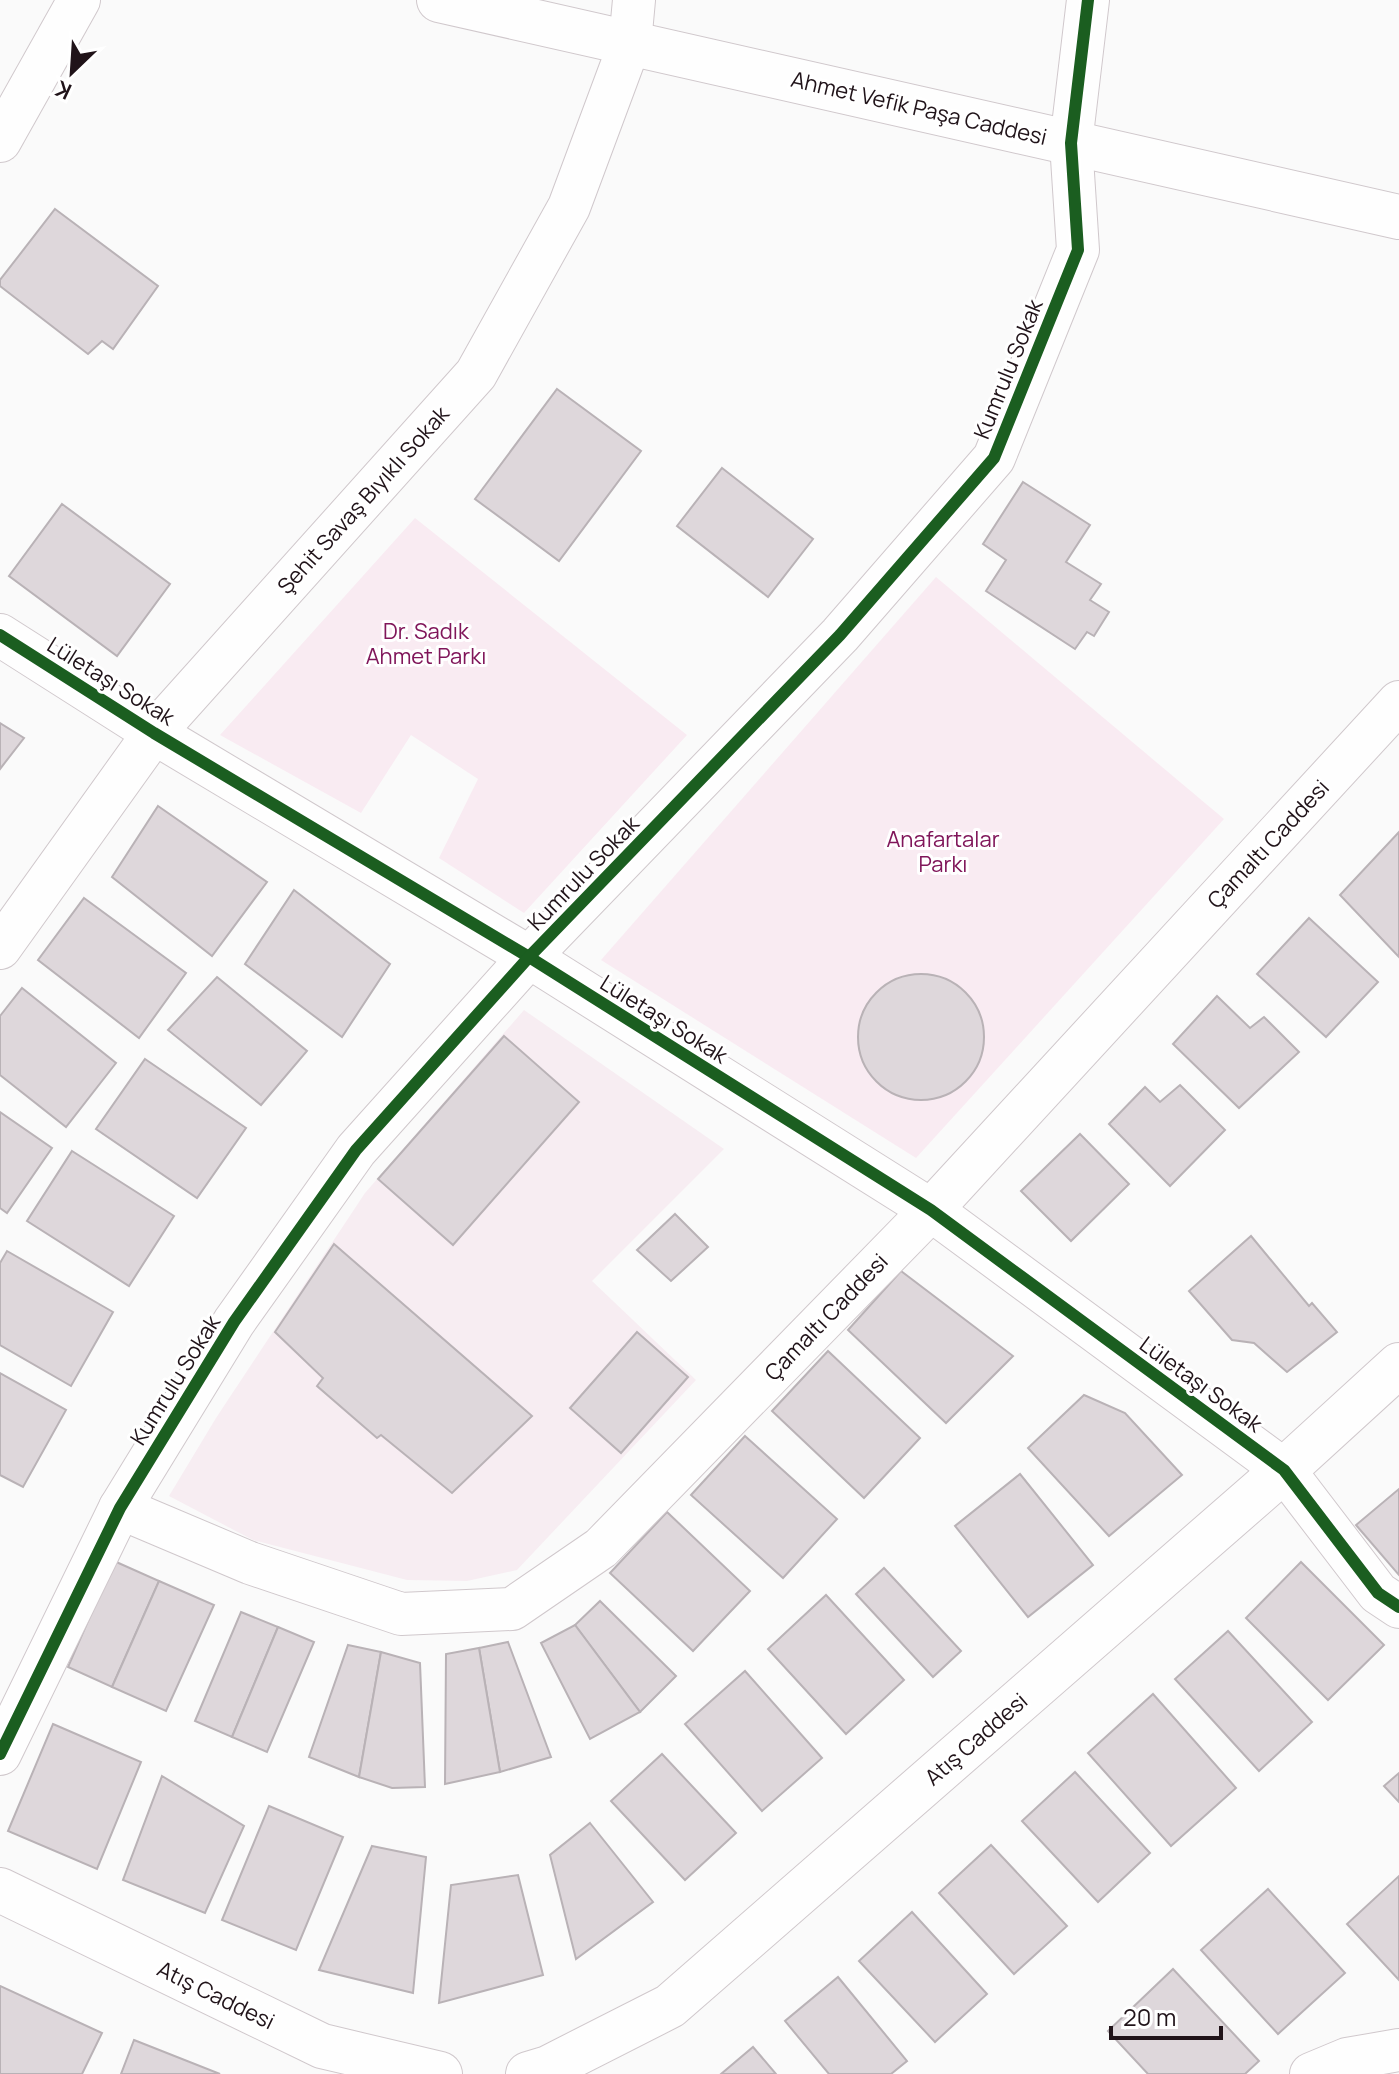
<svg xmlns="http://www.w3.org/2000/svg" width="1399" height="2074" font-family="Manrope,sans-serif">
	<style>
		.built { fill: #f7edf2 }
		.green { fill: #f9ebf2 }
		.building { fill: #ded7db; stroke: #b9b2b6; stroke-width: 2 }
		.lines { fill: none; stroke-linecap: round; stroke-linejoin: round }
		.street-casing { stroke: #d0c8cc; stroke-width: 44 }
		.secondary-casing { stroke: #d0c8cc; stroke-width: 46 }
		.street { stroke: #fefefe; stroke-width: 42 }
		.secondary { stroke: #fefefe; stroke-width: 44 }
		.cycleway-casing { stroke: #fff; stroke-width: 17 }
		.cycleway { stroke: #1b5e20; stroke-width: 12 }
		.labels { text-anchor: middle; stroke-width: 6; stroke-linejoin: round; paint-order: stroke }
		.street-label { font-size: 22px; fill: #201319; stroke: #fff }
		.park-label { font-size: 22px; fill: #80165a; stroke: #fff }
	</style>
	<rect width="100%" height="100%" fill="#fafafa"/>
	<!-- built -->
	<polygon class="built" points="524,1010 724,1149 592,1281 696,1380 517,1570 467,1581 407,1580 253,1540 169,1496 216,1418 365,1193"/>
	<!-- green -->
	<g class="green">
		<polygon points="415,518 687,735 524,913 439,858 478,779 411,735 361,813 220,735"/>
		<polygon points="936,577 1224,819 916,1158 601,960"/>
	</g>
	<!-- building -->
	<g class="building">
		<polygon points="55,209 158,286 113,349 102,341 88,354 0,286 0,280"/>
		<polygon points="557,389 641,451 559,561 475,499"/>
		<polygon points="722,468 813,539 768,597 677,526"/>
		<polygon points="1023,482 1090,525 1066,562 1101,584 1090,600 1109,612 1094,636 1087,632 1075,649 986,591 1006,560 983,544"/>
		<polygon points="62,504 170,584 117,656 9,576"/>
		<polygon points="0,723 24,738 0,769"/>
		<polygon points="158,806 267,882 212,956 112,877"/>
		<polygon points="1399,832 1399,957 1340,895"/>
		<polygon points="294,890 390,964 342,1037 245,964"/>
		<polygon points="84,898 186,973 139,1038 38,960"/>
		<polygon points="1309,918 1378,982 1326,1037 1257,974"/>
		<circle cx="921" cy="1037" r="63"/>
		<polygon points="217,977 307,1051 261,1105 168,1030"/>
		<polygon points="22,988 116,1063 66,1127 0,1075 0,1016"/>
		<polygon points="1217,996 1250,1028 1264,1017 1299,1052 1239,1108 1173,1044"/>
		<polygon points="504,1036 579,1102 453,1245 378,1179"/>
		<polygon points="145,1059 246,1128 197,1198 96,1129"/>
		<polygon points="1180,1085 1225,1130 1170,1186 1109,1124 1145,1087 1160,1102"/>
		<polygon points="0,1112 52,1148 7,1213 0,1208"/>
		<polygon points="1080,1134 1129,1184 1071,1241 1021,1191"/>
		<polygon points="72,1151 174,1216 129,1286 27,1221"/>
		<polygon points="675,1214 708,1247 671,1281 637,1250"/>
		<polygon points="1251,1236 1309,1306 1312,1303 1337,1332 1287,1372 1254,1343 1232,1340 1189,1291"/>
		<polygon points="334,1244 532,1416 452,1493 381,1435 377,1438 317,1386 323,1378 275,1332"/>
		<polygon points="7,1251 113,1312 71,1386 0,1345 0,1263"/>
		<polygon points="901,1271 1013,1356 946,1423 848,1330"/>
		<polygon points="637,1332 688,1377 621,1453 570,1408"/>
		<polygon points="828,1351 920,1438 864,1498 772,1411"/>
		<polygon points="0,1373 66,1410 23,1487 0,1475"/>
		<polygon points="1084,1395 1125,1413 1182,1475 1109,1536 1028,1448"/>
		<polygon points="745,1436 837,1519 783,1578 691,1495"/>
		<polygon points="1020,1474 1093,1565 1028,1617 955,1526"/>
		<polygon points="1399,1489 1399,1575 1356,1525"/>
		<polygon points="667,1512 750,1591 693,1651 610,1573"/>
		<polygon points="114,1561 159,1581 112,1687 68,1667"/>
		<polygon points="1301,1562 1384,1645 1328,1700 1246,1618"/>
		<polygon points="884,1568 961,1651 933,1677 856,1594"/>
		<polygon points="159,1581 214,1605 166,1711 112,1687"/>
		<polygon points="826,1595 904,1680 846,1734 768,1649"/>
		<polygon points="600,1601 676,1676 640,1712 575,1625"/>
		<polygon points="241,1612 278,1627 232,1737 195,1721"/>
		<polygon points="575,1625 640,1712 590,1739 541,1643"/>
		<polygon points="278,1627 314,1642 267,1752 232,1737"/>
		<polygon points="1228,1631 1312,1722 1259,1771 1175,1679"/>
		<polygon points="508,1642 551,1757 500,1772 479,1648"/>
		<polygon points="348,1645 381,1652 359,1777 309,1757"/>
		<polygon points="479,1648 500,1772 445,1784 446,1654"/>
		<polygon points="381,1652 420,1663 425,1787 392,1788 359,1777"/>
		<polygon points="745,1671 822,1758 762,1811 685,1724"/>
		<polygon points="1153,1694 1236,1788 1171,1846 1088,1753"/>
		<polygon points="53,1724 141,1762 97,1869 8,1831"/>
		<polygon points="662,1754 736,1833 685,1880 611,1801"/>
		<polygon points="1075,1772 1150,1853 1098,1902 1022,1821"/>
		<polygon points="1399,1773 1399,1802 1384,1786"/>
		<polygon points="162,1776 244,1826 205,1913 123,1880"/>
		<polygon points="269,1806 343,1837 296,1950 222,1920"/>
		<polygon points="590,1823 653,1902 576,1959 550,1855"/>
		<polygon points="991,1845 1067,1926 1014,1974 939,1893"/>
		<polygon points="372,1846 426,1857 413,1993 319,1970"/>
		<polygon points="518,1875 543,1975 439,2003 451,1885"/>
		<polygon points="1399,1876 1399,1980 1347,1924"/>
		<polygon points="1268,1889 1345,1973 1278,2034 1201,1950"/>
		<polygon points="912,1912 987,1994 935,2042 859,1961"/>
		<polygon points="1173,1969 1259,2061 1245,2074 1148,2074 1108,2031"/>
		<polygon points="838,1977 907,2061 891,2074 829,2074 785,2021"/>
		<polygon points="0,1986 102,2033 82,2074 0,2074"/>
		<polygon points="134,2040 220,2074 121,2074"/>
		<polygon points="753,2047 776,2074 721,2074"/>
	</g>
	<g class="lines">
		<!-- street casing -->
		<g class="street-casing">
			<g id="street">
				<polyline points="0,141 79,0"/>
				<polyline points="0,635 154,733 529,957 931,1210 1284,1470 1378,1593 1399,1607"/>
				<polyline points="0,948 154,733 476,374 569,207 630,43 634,0"/>
				<polyline points="120,1508 250,1563 401,1614 512,1609 601,1548 931,1210 1399,702"/>
				<polyline points="0,1754 120,1508 234,1322 356,1150 529,957 840,635 994,458 1078,250 1071,143 1088,0"/>
				<polyline points="1311,2074 1347,2059 1399,2050"/>
			</g>
		</g>
		<!-- secondary casing -->
		<g class="secondary-casing">
			<g id="secondary">
				<polyline points="439,0 1399,217"/>
				<polyline points="0,1890 322,2046 440,2074"/>
				<polyline points="528,2074 548,2068 670,2006 1284,1470 1399,1365"/>
			</g>
		</g>
		<!-- street -->
		<use href="#street" class="street"/>
		<!-- secondary -->
		<use href="#secondary" class="secondary"/>
		<!-- cycleway casing -->
		<g class="cycleway-casing">
			<g id="cycleway">
				<polyline points="0,635 154,733 529,957 931,1210 1284,1470 1378,1593 1399,1607"/>
				<polyline points="0,1754 120,1508 234,1322 356,1150 529,957 840,635 994,458 1078,250 1071,143 1088,0"/>
			</g>
		</g>
		<!-- cycleway -->
		<use href="#cycleway" class="cycleway"/>
	</g>
	<g class="labels">
		<!-- street labels -->
		<g class="street-label">
			<text transform="translate(919 108) rotate(13)" y="8">Ahmet Vefik Paşa Caddesi</text>
			<text transform="translate(1008 369) rotate(-68)" y="8">Kumrulu Sokak</text>
			<text transform="translate(363 500) rotate(-48)" y="8">Şehit Savaş Bıyıklı Sokak</text>
			<text transform="translate(111 681) rotate(32)" y="8">Lületaşı Sokak</text>
			<text transform="translate(1268 844) rotate(-47)" y="8">Çamaltı Caddesi</text>
			<text transform="translate(583 873) rotate(-46)" y="8">Kumrulu Sokak</text>
			<text transform="translate(664 1019) rotate(32)" y="8">Lületaşı Sokak</text>
			<text transform="translate(826 1317) rotate(-46)" y="8">Çamaltı Caddesi</text>
			<text transform="translate(175 1380) rotate(-58)" y="8">Kumrulu Sokak</text>
			<text transform="translate(1201 1384) rotate(36)" y="8">Lületaşı Sokak</text>
			<text transform="translate(976 1739) rotate(-41)" y="8">Atış Caddesi</text>
			<text transform="translate(216 1995) rotate(26)" y="8">Atış Caddesi</text>
		</g>
		<!-- park labels -->
		<g class="park-label">
			<text x="426" y="639">Dr. Sadık<tspan x="426" dy="25">Ahmet Parkı</tspan></text>
			<text x="943" y="847">Anafartalar<tspan x="943" dy="25">Parkı</tspan></text>
		</g>
	</g>
	<!-- north arrow -->
	<g transform="translate(72 72) rotate(205)" stroke="#ffffff" stroke-width="6" paint-order="stroke">
	<path d="M0-6L14 30L0 20L-14 30Z" fill="#201319"/>
	<text y="-12" font-size="22" font-weight="bold" text-anchor="middle" fill="#201319">K</text>
	</g>
	<!-- scale -->
	<path d="M1111 2026v12h110v-12" fill="none" stroke="#201319" stroke-width="4"/>
	<text x="1123" y="2026" font-size="24" fill="#201319" stroke="#ffffff" stroke-width="6" paint-order="stroke">20 m</text>
</svg>
